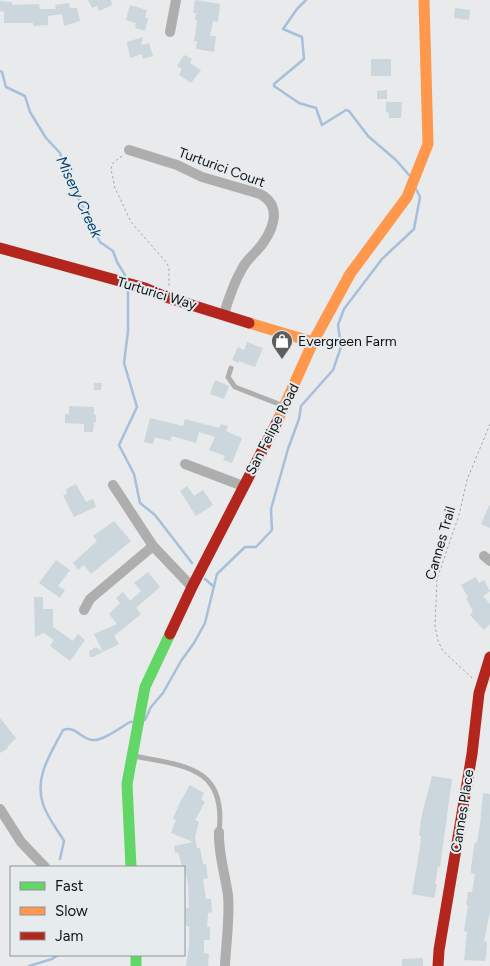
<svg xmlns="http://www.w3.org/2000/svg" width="490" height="966" font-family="Figtree,sans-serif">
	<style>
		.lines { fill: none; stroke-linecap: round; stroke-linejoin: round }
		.stream { stroke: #a6c0db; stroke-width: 2.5 }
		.building { fill: #ccd6dd }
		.path { stroke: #a7a7a7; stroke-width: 1; stroke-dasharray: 2.5 2.5; stroke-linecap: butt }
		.lane { stroke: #adaead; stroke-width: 5 }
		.street { stroke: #adaead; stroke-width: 10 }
		.fast { stroke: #63d668; stroke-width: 11 }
		.slow { stroke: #ff974d; stroke-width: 11 }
		.jam { stroke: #b3261e; stroke-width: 11 }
		.labels { text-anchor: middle; stroke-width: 4; stroke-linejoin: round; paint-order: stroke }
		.street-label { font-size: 14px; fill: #101113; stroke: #e6ebee }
		.poi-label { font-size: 14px; fill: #101113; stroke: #e6ebee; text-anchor: start }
		.water-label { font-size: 15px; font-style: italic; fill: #05406f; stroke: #e6ebee }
	</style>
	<rect width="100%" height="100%" fill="#e8eaec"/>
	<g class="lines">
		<!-- stream -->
		<g class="stream">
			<polyline points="306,0 297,9 283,29 302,37 304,59 274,84 274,86 299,103 316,108 322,125 346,110 349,111 368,136 396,160 409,175"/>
			<polyline points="0,71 2,72 6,87 25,96 30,112 46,138 60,153 68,177 100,242 113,251 117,262 125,275"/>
			<polyline points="128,292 128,331 124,363 137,407 119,445 134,474 140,503 155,515 192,563"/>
			<polyline points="205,579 213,586"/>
			<polyline points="145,720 151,707 163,693 181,661 194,643 205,623 217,574 245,547 256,547 272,530 271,509 288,449 299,419 301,406 333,370 341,347 338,325 344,309 382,259 414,229 420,197 416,189"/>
			<path d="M60 859 64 841C57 829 47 817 43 804 34 777 51 753 63 730 75 725 82 740 93 740 103 741 121 727 130 722H135"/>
			<polyline points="29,966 52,959 58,955"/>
		</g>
	</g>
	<!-- building -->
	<g class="building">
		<polygon points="88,0 111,0 112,5 99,11 97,6 92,8"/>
		<polygon points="195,0 220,4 218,22 213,21 210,36 216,36 214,52 196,49 197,41 194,41 197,21 195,20 196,13 193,13"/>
		<polygon points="0,1 12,2 12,5 39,4 40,9 56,9 55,5 69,3 70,8 77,8 80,21 64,26 62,14 48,16 48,25 33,26 33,23 4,23 4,12 0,11"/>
		<polygon points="130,5 147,10 145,18 148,18 145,31 135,28 136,23 126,20"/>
		<polygon points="455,8 470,10 469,20 454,18"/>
		<polygon points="143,37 141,45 149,43 153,56 143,59 142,54 130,58 127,42"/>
		<polygon points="184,55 192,59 190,63 201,70 191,83 179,75 182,69 177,66"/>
		<rect x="371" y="59" width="20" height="17"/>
		<polygon points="387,90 387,99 377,99 377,91"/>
		<polygon points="386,102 402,102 401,118 389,118 389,113 386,112"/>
		<polygon points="247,342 263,348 255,367 239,361 238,363 232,360 238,347 244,350"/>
		<polygon points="215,380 229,386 224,399 210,394"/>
		<polygon points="94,383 102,383 101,390 94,390"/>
		<polygon points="69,406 94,407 94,415 96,415 96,422 94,422 93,432 84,432 84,424 65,423 65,414 69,414"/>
		<polygon points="150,418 183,426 185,419 219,428 221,424 228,426 226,431 242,438 232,463 223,460 225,456 209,450 215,437 199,432 196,443 172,436 170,441 155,437 153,444 144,442"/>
		<polygon points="76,484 86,502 93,499 96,507 74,517 63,495 67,494 66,491 68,488"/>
		<polygon points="187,486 194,496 203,490 213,505 196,516 180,491"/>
		<polygon points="490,504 490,528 481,524"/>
		<polygon points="114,521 131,541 91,574 84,565 78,570 73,563 97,541 93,536"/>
		<polygon points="56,560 70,570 58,586 65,590 60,598 39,583"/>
		<polygon points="148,572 160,587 136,608 141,614 114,636 119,644 103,652 94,634 117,624 109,614 120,603 116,598 123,592 130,601 141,591 134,583"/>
		<polygon points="476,577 479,583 484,580 490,591 483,596 490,604 490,624 484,630 470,615 473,611 466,598 468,597 461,585"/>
		<polygon points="34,597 43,597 43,609 53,609 53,627 73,641 78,634 85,640 70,661 50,646 54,640 44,633 35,637"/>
		<polygon points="96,647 103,652 93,657 90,657 89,651"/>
		<polygon points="0,718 16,738 7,747 8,748 0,753"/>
		<polygon points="432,776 452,779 440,867 438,866 435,884 437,885 434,898 412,894 421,841 420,841 421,836 419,835 422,814"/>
		<polygon points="190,785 204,793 201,799 205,802 195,820 199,822 195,837 197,848 200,848 203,864 206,864 207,873 208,878 203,879 206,899 211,899 212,912 208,913 207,927 210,927 210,940 204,940 204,953 209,954 208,966 186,966 189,946 189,926 186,926 186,908 189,908 188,884 184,865 182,866 178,852 175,853 174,846 193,842 171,833 176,820 173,819 180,802"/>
		<polygon points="483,793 490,794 490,912 484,941 487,942 486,955 485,961 464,960 467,932 464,931 468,905 466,905 468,892 472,892 475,874 471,873 471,868 474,847 475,842 477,843 480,824"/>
		<polygon points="423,958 423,966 402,966 402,959"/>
	</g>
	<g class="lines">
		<!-- path -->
		<g class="path">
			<polyline points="122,156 113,163 111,169 115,188 131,222 167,263 169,268 169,287"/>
			<polyline points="472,678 443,651 438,641 435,626 437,579 459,515 467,480 490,424"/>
		</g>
		<!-- lane -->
		<g class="lane">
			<polyline points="231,368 228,377 235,387 284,406"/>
			<path d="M134 756C184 766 227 766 219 832"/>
		</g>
		<!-- street -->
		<g class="street">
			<polyline points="170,32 176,0"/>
			<path d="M129 150 177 165 202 177 260 194C281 205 275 226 263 243 257 252 248 258 243 267 234 282 229 297 224 314"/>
			<polyline points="185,464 243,486"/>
			<polyline points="113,485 153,546 192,587"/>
			<polyline points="484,556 490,561"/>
			<polyline points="84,610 90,599 153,546"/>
			<polyline points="0,809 21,842 45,867"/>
			<path d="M219 832C218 853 225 874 228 895 230 918 226 943 225 966"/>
		</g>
		<!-- fast -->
		<g class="fast">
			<polyline points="131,867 127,784 145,687 170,634"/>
			<polyline points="136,955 136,966"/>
		</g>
		<!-- slow -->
		<g class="slow">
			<polyline points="249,323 313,342"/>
			<polyline points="278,420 313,342 350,274 407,197 428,144 424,0"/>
		</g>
		<!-- jam -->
		<g class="jam">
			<polyline points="0,248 145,288 166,297 249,323"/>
			<polyline points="170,634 192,587 278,420"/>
			<polyline points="438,966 439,950 472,754 479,693 490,657"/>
		</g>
	</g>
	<!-- icons -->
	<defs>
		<g id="shop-pin" transform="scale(1.125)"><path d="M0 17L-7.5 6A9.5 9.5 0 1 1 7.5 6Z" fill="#5c5d5f" stroke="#e6ebee"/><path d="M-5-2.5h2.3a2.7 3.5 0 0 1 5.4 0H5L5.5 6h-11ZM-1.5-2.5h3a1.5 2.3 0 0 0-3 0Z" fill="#fff"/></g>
	</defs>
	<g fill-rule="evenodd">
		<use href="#shop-pin" x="282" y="341"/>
	</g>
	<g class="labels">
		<!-- street labels -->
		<g class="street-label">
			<text transform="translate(222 167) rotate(20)" y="5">Turturici Court</text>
			<text transform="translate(157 293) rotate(17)" y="5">Turturici Way</text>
			<text transform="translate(272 429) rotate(-63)" y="5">San Felipe Road</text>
			<text transform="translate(440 543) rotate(-74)" y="5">Cannes Trail</text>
			<text transform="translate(462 811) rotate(-81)" y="5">Cannes Place</text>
		</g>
		<!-- poi labels -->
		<g class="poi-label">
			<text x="298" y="346">Evergreen Farm</text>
		</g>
		<!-- water labels -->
		<g class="water-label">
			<text transform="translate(79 197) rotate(65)" y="5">Misery Creek</text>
		</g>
	</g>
	<!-- legend -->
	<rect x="10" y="866" width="175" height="90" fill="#e6ebee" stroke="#909496"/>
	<rect x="20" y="882" width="25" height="8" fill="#63d668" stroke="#909496"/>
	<text x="55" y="891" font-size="15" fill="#101113">Fast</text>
	<rect x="20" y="907" width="25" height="8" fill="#ff974d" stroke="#909496"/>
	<text x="55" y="916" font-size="15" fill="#101113">Slow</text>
	<rect x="20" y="932" width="25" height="8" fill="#b3261e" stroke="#909496"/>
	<text x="55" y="941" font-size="15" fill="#101113">Jam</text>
</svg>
